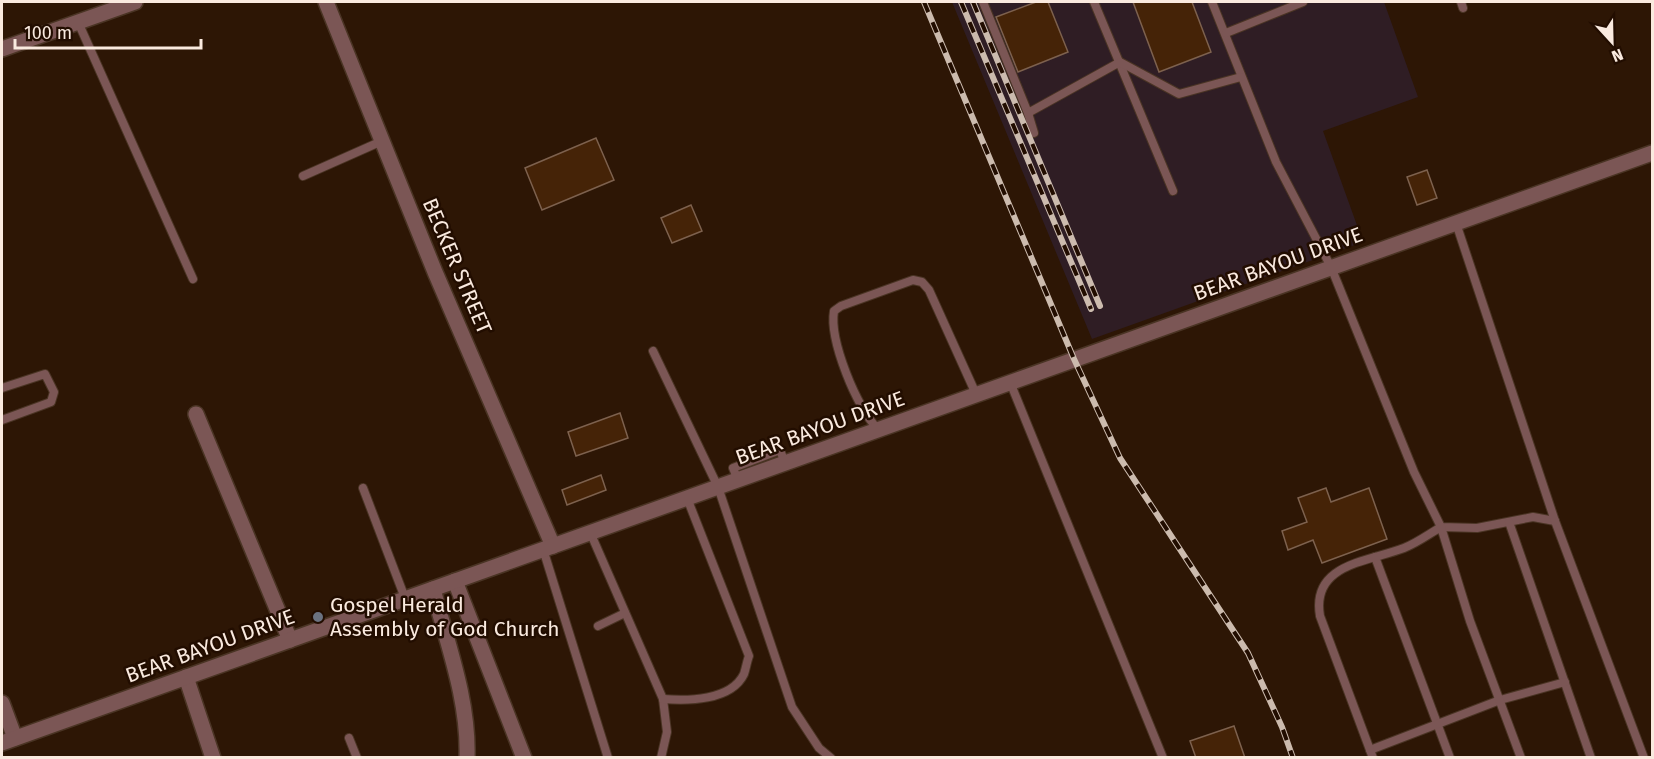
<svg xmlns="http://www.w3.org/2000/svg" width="1654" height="759" font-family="'Fira Sans',sans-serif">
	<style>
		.industrial { fill: #2f1d24 }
		.building { fill: #452307; stroke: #7d614e; stroke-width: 1.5 }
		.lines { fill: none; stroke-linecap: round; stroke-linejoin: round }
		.lane-casing { stroke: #4a3424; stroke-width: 10 }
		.street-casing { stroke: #4a3424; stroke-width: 18 }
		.lane { stroke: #7b5655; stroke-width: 8 }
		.street { stroke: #7b5655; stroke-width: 15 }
		.rail-casing { stroke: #ccbbae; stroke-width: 6 }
		.rail { stroke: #220d00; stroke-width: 4; stroke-dasharray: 11; stroke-linecap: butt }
		.worship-dot { fill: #6b7280; stroke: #220d00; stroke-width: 2 }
		.labels { text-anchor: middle; stroke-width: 5; stroke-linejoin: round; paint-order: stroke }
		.street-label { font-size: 21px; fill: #faeadf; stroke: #220d00 }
		.poi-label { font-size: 21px; fill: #faeadf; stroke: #220d00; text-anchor: start }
	</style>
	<rect width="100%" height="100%" fill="#2d1605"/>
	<!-- industrial -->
	<polygon class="industrial" points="952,2 1384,2 1418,97 1323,131 1363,242 1092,339"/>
	<!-- building -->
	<g class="building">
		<polygon points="1036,2 1048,2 1068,52 1018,72 996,17"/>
		<polygon points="1133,2 1192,2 1211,52 1159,72"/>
		<polygon points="596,138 614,180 542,210 525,168"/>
		<polygon points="1427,170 1437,198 1417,205 1407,177"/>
		<polygon points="691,205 702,231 672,243 661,218"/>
		<polygon points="620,413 628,438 576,456 568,432"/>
		<polygon points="601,475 606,490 567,505 562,490"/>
		<polygon points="1326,488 1331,502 1369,488 1387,539 1322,563 1313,540 1288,550 1282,531 1307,522 1298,498"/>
		<polygon points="1234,726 1245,758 1196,758 1190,741"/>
	</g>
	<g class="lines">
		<!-- lane casing -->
		<g class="lane-casing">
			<g id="lane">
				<polyline points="983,2 1028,113"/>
				<polyline points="1094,2 1173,191"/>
				<polyline points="1212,2 1276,162 1331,267 1414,472 1441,527 1477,528 1533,517 1555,521"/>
				<polyline points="1461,2 1463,8"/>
				<polyline points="78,22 193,279"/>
				<polyline points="1226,33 1303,2"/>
				<polyline points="1034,133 1028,113 1120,62 1179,94 1241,77"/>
				<polyline points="303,176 382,141"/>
				<polyline points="1456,223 1555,521 1644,758"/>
				<polyline points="653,351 718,487 792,707 819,748 831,758"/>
				<polyline points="1010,382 1163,758"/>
				<polyline points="2,388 45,374 54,392 51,402 2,420"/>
				<path d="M878 429C857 409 829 340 834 311L841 306 913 280 922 282 929 290 976 394"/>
				<polyline points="738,480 733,468 780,450 785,463"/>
				<polyline points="363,488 405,598"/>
				<polyline points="1509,522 1591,758"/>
				<polyline points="590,532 663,699 667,732 661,758"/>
				<polyline points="543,549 608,758"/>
				<polyline points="1375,557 1450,758"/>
				<polyline points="598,626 625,613"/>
				<path d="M663 699C687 701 731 701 744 674 746 668 747 661 749 656L687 498"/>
				<polyline points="349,738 357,758"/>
				<polyline points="1370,750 1500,700 1565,682"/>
				<path d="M1373 758 1320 616C1311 564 1367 562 1404 548 1417 543 1429 534 1441 527L1470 621 1521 758"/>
			</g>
		</g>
		<!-- street casing -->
		<g class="street-casing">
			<g id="street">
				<polyline points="326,2 435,272 553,546"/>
				<polyline points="2,49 135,2"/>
				<polyline points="196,414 290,640"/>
				<polyline points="455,581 524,758"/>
				<path d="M433 589C447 643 469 700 467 758"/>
				<polyline points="186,677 213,758"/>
				<polyline points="2,703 15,738"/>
				<polyline points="2,743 1652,153"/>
			</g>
		</g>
		<!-- lane -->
		<use href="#lane" class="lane"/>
		<!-- street -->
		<use href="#street" class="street"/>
		<!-- rail casing -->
		<g class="rail-casing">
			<g id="rail">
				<polyline points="924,2 1074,359 1120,458 1248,653 1282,727 1293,758"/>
				<polyline points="961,2 1091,309"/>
				<polyline points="973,2 1100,306"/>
			</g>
		</g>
		<!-- rail -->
		<use href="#rail" class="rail"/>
	</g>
	<!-- markers -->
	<circle class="worship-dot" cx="318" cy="617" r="6"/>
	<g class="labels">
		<!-- street labels -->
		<g class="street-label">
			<text transform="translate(1278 264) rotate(-20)" y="7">BEAR BAYOU DRIVE</text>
			<text transform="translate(457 266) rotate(67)" y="7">BECKER STREET</text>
			<text transform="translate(820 428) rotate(-20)" y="7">BEAR BAYOU DRIVE</text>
			<text transform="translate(210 646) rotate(-20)" y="7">BEAR BAYOU DRIVE</text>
		</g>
		<!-- poi labels -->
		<g class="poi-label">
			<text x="330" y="612">Gospel Herald<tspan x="330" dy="24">Assembly of God Church</tspan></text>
		</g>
	</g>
	<!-- border -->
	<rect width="1654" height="759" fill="none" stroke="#faeadf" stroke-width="6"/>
	<!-- north arrow -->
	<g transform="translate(1612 42) rotate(158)" stroke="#220d00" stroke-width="4.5" paint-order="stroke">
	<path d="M0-4.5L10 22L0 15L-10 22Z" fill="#faeadf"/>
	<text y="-9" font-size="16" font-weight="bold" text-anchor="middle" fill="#faeadf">N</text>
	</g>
	<!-- scale -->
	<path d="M15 39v9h186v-9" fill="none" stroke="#faeadf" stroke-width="3"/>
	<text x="24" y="39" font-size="18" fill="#faeadf" stroke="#220d00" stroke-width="4.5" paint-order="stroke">100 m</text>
</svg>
